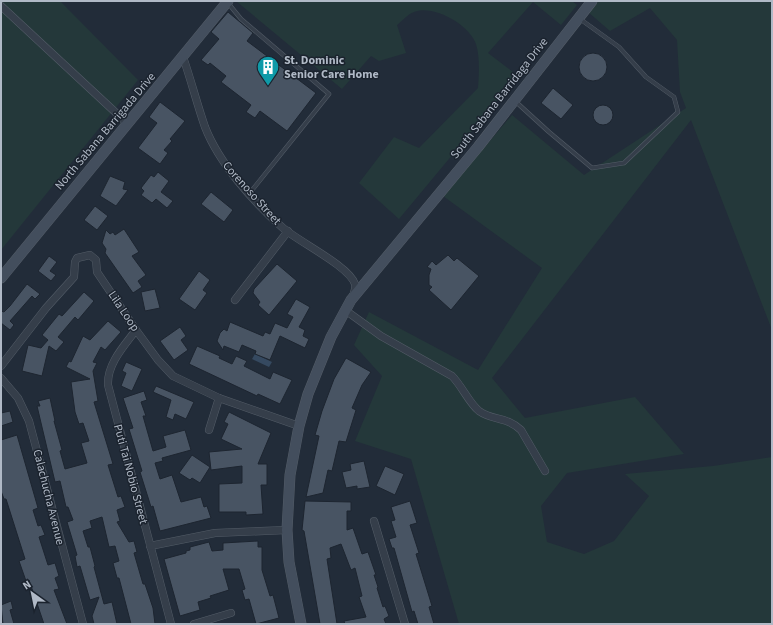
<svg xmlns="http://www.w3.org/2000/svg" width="773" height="625" font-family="'Source Sans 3',sans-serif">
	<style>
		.green { fill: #24383a }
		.water { fill: #354960 }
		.building { fill: #485463; stroke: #1d2530 }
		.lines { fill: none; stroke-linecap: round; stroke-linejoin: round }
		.service-casing { stroke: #535c67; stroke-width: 4.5 }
		.minor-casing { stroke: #535c67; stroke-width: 8 }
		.secondary-casing { stroke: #535c67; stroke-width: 11 }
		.service { stroke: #353e4a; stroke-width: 3.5 }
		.minor { stroke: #353e4a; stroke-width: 7 }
		.secondary { stroke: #434e5d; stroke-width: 10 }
		.labels { text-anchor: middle; stroke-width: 3; stroke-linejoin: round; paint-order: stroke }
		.poi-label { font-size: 12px; font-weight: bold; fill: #b0b9c6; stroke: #1b232e; text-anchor: start }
		.street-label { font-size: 12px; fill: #b0b9c6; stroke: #1b232e }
	</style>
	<rect width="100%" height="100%" fill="#222c39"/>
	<!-- green -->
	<g class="green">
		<polygon points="1,1 60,1 138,80 1,250"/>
		<path d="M236 1H572L577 5 561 25 533 2 488 53 518 76 399 219 359 183 394 137 419 148 478 88C479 74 480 57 476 44 470 25 433 4 414 12 408 14 402 21 397 25L406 53 379 61 371 56 342 89Z"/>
		<polygon points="599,1 772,1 772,330 691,120 492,378 525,418 635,397 684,454 567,473 541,506 547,542 584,554 614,541 649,496 625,474 713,466 772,457 772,624 459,624 411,459 355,441 382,376 354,345 369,312 478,370 542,268 443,196 512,115 584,175 686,108 680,92 677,40 650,8 610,31 588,12"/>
	</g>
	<!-- water -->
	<polygon class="water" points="255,354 272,362 269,367 252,359"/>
	<!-- building -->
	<g class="building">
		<polygon points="228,12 253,33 247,41 316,93 287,131 260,111 255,118 246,112 251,105 221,82 226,76 210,63 208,65 201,60 219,39 211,32"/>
		<circle cx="593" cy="67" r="14"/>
		<polygon points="553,88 573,105 561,119 541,103"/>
		<polygon points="160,102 185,121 170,139 172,141 164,150 168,153 160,164 138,148 157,123 149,117"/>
		<circle cx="603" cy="115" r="10"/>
		<polygon points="158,172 169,181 161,192 173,201 167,208 156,199 152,203 141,195 144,191 141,188 151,175 154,177"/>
		<polygon points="110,176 125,182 123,189 128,190 116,206 100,196"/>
		<polygon points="211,192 233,210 224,222 201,204"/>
		<polygon points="95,206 108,216 97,230 84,220"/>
		<polygon points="124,229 139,252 132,256 146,275 138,281 142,287 133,293 105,253 106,249 102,243 106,230 110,234 113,232 115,235"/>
		<polygon points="448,255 454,261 457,258 479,276 451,310 429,290 432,287 429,285 429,275 431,269 427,267 432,261 436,265"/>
		<polygon points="49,256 57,262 50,271 56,275 51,281 38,271"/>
		<polygon points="277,264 297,281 269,315 258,305 260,302 253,293 254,289"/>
		<polygon points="199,271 210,280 203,290 207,293 195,310 179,299"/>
		<polygon points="27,284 40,294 35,299 32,296 10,321 14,325 10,330 1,323 1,311 4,312 10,306"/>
		<polygon points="155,289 160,308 145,311 141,292"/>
		<polygon points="84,292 94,301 78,320 75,317 58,337 64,342 56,351 49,346 42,376 22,371 28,345 41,348 48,340 42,335 59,314 62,316"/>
		<polygon points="296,299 310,307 299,327 305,330 303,336 309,339 305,348 280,336 270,360 255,354 256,351 242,345 239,352 224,346 223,350 217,341 220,333 224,329 227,331 230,322 263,336 265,332 270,334 275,323 287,328 293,317 287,314"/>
		<polygon points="108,321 121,332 105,350 101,347 93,362 97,363 93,371 98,401 94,402 113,464 108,465 118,497 121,496 125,507 117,510 120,521 117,522 129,542 134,541 137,552 134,553 143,584 145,584 153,608 155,624 131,624 119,578 117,578 113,563 119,561 115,546 109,547 102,517 90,521 92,528 83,531 88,547 90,547 95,566 94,567 104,604 112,602 117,624 94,624 92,616 99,597 90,600 80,566 77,567 75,556 77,555 67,522 73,520 68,507 66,507 60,481 55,482 37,406 40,406 38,401 50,398 55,421 54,421 62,450 60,451 65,469 87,463 81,443 89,441 83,423 79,424 75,412 71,382 90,379 66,367 69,361 71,362 83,336 90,340"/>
		<polygon points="180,327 186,336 181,340 188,350 174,360 160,341"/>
		<polygon points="197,346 220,356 219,358 232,364 236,356 247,361 244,366 270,379 273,372 292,380 280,404 258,394 257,396 189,364"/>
		<polygon points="346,358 371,372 362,385 352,408 356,410 346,442 339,441 332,471 328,470 323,493 306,497 319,436 315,435 322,411 334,379"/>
		<polygon points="126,362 142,369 132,391 121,386 126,373 122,371"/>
		<polygon points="156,386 194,402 186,419 175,414 173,420 166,417 171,400 153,392"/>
		<polygon points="144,391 147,400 141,402 146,416 143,416 153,451 166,447 163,436 185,430 191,450 162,458 163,461 155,463 160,479 172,475 181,502 201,497 204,507 207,506 211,518 160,531 153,506 151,507 140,472 142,471 129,429 133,428 123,398"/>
		<polygon points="10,411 13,422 1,426 1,413"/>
		<polygon points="229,412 271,433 258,464 267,464 267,485 261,485 263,514 246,515 246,512 219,512 219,484 242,483 242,466 211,470 209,452 242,449 221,439 228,424 224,422"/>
		<polygon points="17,435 38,508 33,510 38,526 41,525 45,535 39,537 48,565 55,563 59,576 55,578 59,589 54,590 67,624 44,624 29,580 26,581 19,561 25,559 6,499 4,499 1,491 1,440"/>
		<polygon points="192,455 210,467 200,483 192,478 190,480 179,473"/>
		<polygon points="364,461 370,487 357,489 357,486 346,488 342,472 351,470 350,464"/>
		<polygon points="385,466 404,474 395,495 376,486"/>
		<polygon points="305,501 351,502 351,511 347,511 347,530 353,528 362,554 368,552 376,575 374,575 378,587 377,588 383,607 385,606 389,616 384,619 386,624 345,624 344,621 366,617 359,597 362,596 355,568 351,570 341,544 330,548 331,558 327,559 337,624 320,624 304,531 302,530"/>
		<polygon points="410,501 417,523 410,525 419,553 416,554 432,606 429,607 434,624 418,624 414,611 412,612 394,548 392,548 389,539 396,537 391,521 395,520 391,507"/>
		<polygon points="258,541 258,547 262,547 262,570 270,596 273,595 279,618 256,624 249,599 245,600 242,590 245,589 239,569 223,569 229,590 210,596 211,598 198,602 200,610 180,616 164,559 186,553 186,551 190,550 190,547 209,542 212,551 223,550 223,543"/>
		<polygon points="11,601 13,609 10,610 14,624 3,624 1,605"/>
	</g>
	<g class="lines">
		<!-- service casing -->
		<g class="service-casing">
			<g id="service">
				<polyline points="228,3 241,19 329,94 249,194"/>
				<polyline points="515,101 549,132 592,168 624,163 678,112 674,97 646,77 619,47 580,19"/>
			</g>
		</g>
		<!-- minor casing -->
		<g class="minor-casing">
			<g id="minor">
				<polyline points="1,6 128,124"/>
				<path d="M183 57C191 80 197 104 205 127 219 163 254 203 283 228 299 242 349 266 355 284 356 289 354 292 353 296"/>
				<polyline points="235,300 288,231"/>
				<path d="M345 310 381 336 452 376C462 386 469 403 479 411 493 421 506 416 521 430L545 471"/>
				<path d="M136 330C124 346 107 364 108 385L171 624"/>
				<polyline points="1,366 46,308 74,277 75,262 77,258 90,255 96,260 97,272 136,330 158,360 173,376 219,398 299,426"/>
				<polyline points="1,378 18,398 29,421 83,624"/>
				<polyline points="209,430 219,398"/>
				<polyline points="374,521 405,624"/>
				<polyline points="150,546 215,533 287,530"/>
				<polyline points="194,624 231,613"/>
			</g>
		</g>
		<!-- secondary casing -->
		<g class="secondary-casing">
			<g id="secondary">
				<polyline points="1,278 228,1"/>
				<polyline points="301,624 289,562 287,530 290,475 299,426 308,394 331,337 351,300 478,147 592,1"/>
			</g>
		</g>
		<!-- service -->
		<use href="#service" class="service"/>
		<!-- minor -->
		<use href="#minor" class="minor"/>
		<!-- secondary -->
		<use href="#secondary" class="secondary"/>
	</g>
	<!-- icons -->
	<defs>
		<g id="building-pin" transform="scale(1.15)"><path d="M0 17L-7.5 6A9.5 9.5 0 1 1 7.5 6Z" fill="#0f9aa8" stroke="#1b232e"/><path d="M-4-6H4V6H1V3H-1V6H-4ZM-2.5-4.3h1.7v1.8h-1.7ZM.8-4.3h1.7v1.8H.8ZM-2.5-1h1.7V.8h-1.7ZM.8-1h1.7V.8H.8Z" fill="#fff"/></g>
	</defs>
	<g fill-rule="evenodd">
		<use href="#building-pin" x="268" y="67"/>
	</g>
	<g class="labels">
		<!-- poi labels -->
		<g class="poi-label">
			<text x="284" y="64">St. Dominic<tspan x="284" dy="14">Senior Care Home</tspan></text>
		</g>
		<!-- street labels -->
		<g class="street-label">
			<text transform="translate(499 98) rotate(-52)" y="4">South Sabana Barridaga Drive</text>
			<text transform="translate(105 131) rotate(-50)" y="4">North Sabana Barrigada Drive</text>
			<text transform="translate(252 193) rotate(48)" y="4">Corenoso Street</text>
			<text transform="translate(124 311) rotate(56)" y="4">Lila Loop</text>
			<text transform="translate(131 474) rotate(75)" y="4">Puti Tai Nobio Street</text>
			<text transform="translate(49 497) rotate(76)" y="4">Calachucha Avenue</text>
		</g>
	</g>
	<!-- border -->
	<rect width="773" height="625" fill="none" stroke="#b0b9c6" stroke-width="4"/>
	<!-- north arrow -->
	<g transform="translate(32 593) rotate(327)" stroke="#1b232e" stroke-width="3" paint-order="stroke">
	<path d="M0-3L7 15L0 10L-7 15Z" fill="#b0b9c6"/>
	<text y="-6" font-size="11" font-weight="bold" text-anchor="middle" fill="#b0b9c6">N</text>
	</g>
</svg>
